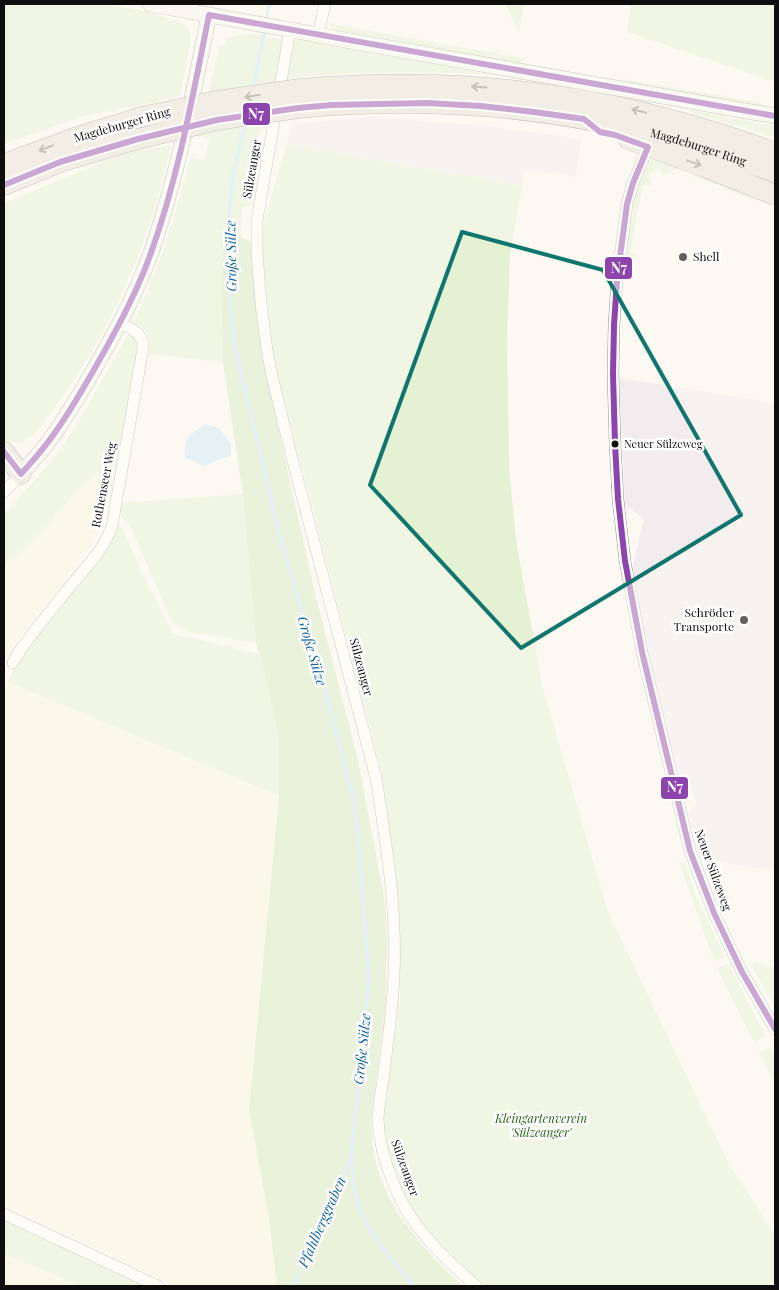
<svg xmlns="http://www.w3.org/2000/svg" width="779" height="1290" font-family="'Playfair Display',serif">
	<style>
		.industrial { fill: #f2ecef }
		.farmland { fill: #f8f5de }
		.green { fill: #e4f1d2 }
		.forest { fill: #d5e8c0 }
		.water { fill: #c9e6f5 }
		.lines { fill: none; stroke-linecap: round; stroke-linejoin: round }
		.stream { stroke: #c9e6f5; stroke-width: 4 }
		.street-casing { stroke: #959491; stroke-width: 12 }
		.secondary-casing { stroke: #8b8a87; stroke-width: 16 }
		.highway-casing { stroke: #82817e; stroke-width: 21 }
		.street { stroke: #fefefd; stroke-width: 11 }
		.secondary { stroke: #f5f4ea; stroke-width: 15 }
		.highway { stroke: #e9dfd5; stroke-width: 20 }
		.highway-bridge-casing { stroke: #82817e; stroke-width: 21; stroke-linecap: butt }
		.highway-bridge { stroke: #e9dfd5; stroke-width: 20 }
		.bus-1-casing { stroke: #fff; stroke-width: 10 }
		.bus-1 { stroke: #8e44ad; stroke-width: 6 }
		.oneway { stroke: #86817b }
		.marked { fill: none; stroke: #0f766e; stroke-width: 4; stroke-linejoin: round }
		.poi-dot { fill: #61605e; stroke: #fff; stroke-width: 2 }
		.bus-dot { fill: #0e0e0e; stroke: #fff; stroke-width: 2 }
		.labels { text-anchor: middle; stroke-width: 5; stroke-linejoin: round; paint-order: stroke }
		.bus-label { font-size: 11px; fill: #0e0e0e; stroke: #fff; text-anchor: start }
		.street-label { font-size: 12px; fill: #0e0e0e; stroke: #fff }
		.poi-label { font-size: 12px; fill: #0e0e0e; stroke: #fff; text-anchor: start }
		.park-label { font-size: 12px; font-style: italic; fill: #2d661d; stroke: #fff }
		.water-label { font-size: 14px; font-style: italic; fill: #1666a1; stroke: #fff }
		.line-badge { stroke: #fff; stroke-width: 2 }
		.badge-label { font-size: 14px; text-anchor: middle; font-weight: bold; fill: #fff }
	</style>
	<rect width="100%" height="100%" fill="#fbf9f2"/>
	<!-- industrial -->
	<g class="industrial">
		<polygon points="372,117 489,126 582,139 575,177 525,169 522,186 287,144 293,123"/>
		<polygon points="619,378 775,403 775,872 700,858 688,815 696,804 694,794 681,786 646,647 633,566 644,519 625,505"/>
	</g>
	<!-- farmland -->
	<g class="farmland">
		<polygon points="98,472 114,476 103,523 96,536 78,563 22,634 4,664 4,564 19,554 39,534 83,486"/>
		<polygon points="8,682 279,796 249,1110 268,1212 277,1283 276,1286 176,1286 109,1254 4,1202 4,693"/>
		<polygon points="4,1254 82,1286 4,1286"/>
	</g>
	<!-- green -->
	<g class="green">
		<path d="M4 4H104L149 12 181 22C188 26 190 32 191 40L180 96 151 103 77 118 4 144Z"/>
		<polygon points="505,4 524,4 519,32"/>
		<polygon points="631,4 775,4 775,82 627,32"/>
		<polygon points="328,23 349,27 527,59 514,64 335,31"/>
		<path d="M247 34H256L282 40 280 64 264 127 253 143 250 164 257 181 254 200 251 205 242 208 241 237H223L221 288 223 362 149 354C150 345 151 336 143 329 139 326 136 327 134 321 159 268 176 214 190 157L205 160 209 138 195 135 209 91 220 45 223 46 227 41 228 38 237 35Z"/>
		<path d="M298 39H300L493 75C422 71 358 72 288 78L293 44 295 41Z"/>
		<polygon points="623,79 753,101 773,109 627,83"/>
		<polygon points="691,110 775,126 775,137 690,112"/>
		<polygon points="287,144 522,186 510,254 507,338 509,470 517,547 542,685 608,912 729,1164 775,1234 775,1286 483,1286 454,1261 431,1238 410,1206 397,1181 387,1147 384,1129 384,1108 400,999 400,929 381,770 274,360 261,248 264,220"/>
		<path d="M171 145C152 237 115 323 60 400 52 411 36 437 22 442 17 444 9 442 4 440V203L102 162 134 151 144 150Z"/>
		<polygon points="656,157 679,168 663,175 658,168 648,176 652,183 652,186 643,185 630,253 638,256 630,259 625,254 633,198 646,163"/>
		<polygon points="694,173 754,197 749,198 694,176"/>
		<path d="M128 334 135 337 139 346 128 414 114 476 98 472C64 500 42 539 4 564V514C26 490 48 467 66 441 89 406 107 370 128 334Z"/>
		<polygon points="243,494 256,643 188,632 180,628 171,620 132,530 121,515 119,503"/>
		<polygon points="117,524 123,530 139,566 171,629 170,633 260,654 279,738 279,796 8,682 21,651"/>
		<polygon points="679,862 685,863 696,896 725,957 714,961"/>
		<polygon points="757,962 773,967 775,971 775,1006 751,966"/>
		<polygon points="726,964 729,965 766,1037 754,1042 719,972 718,968"/>
		<polygon points="771,1047 775,1053 775,1082 759,1054"/>
		<polygon points="4,1220 144,1286 82,1286 4,1254"/>
	</g>
	<!-- forest -->
	<path class="forest" d="M223 237H241L250 241 252 245 261 352 315 593 358 760 385 902 387 937 386 1002 371 1121C372 1137 373 1152 377 1167 390 1213 428 1255 463 1286H276L277 1283 268 1212 249 1110 279 796V738L260 654 256 643 243 494 223 362 221 288Z"/>
	<!-- water -->
	<path class="water" d="M206 424 219 428 231 444V455L204 466 185 458C183 437 190 435 206 424Z"/>
	<g class="lines">
		<!-- stream -->
		<g class="stream">
			<polyline points="266,22 269,4"/>
			<polyline points="253,90 265,28"/>
			<polyline points="246,121 233,174 228,225 230,298 234,342 279,533 323,684 353,797 358,834 369,979 351,1158 354,1190 360,1211 370,1230 392,1260 414,1286"/>
			<polyline points="294,1286 310,1243 351,1158"/>
		</g>
		<!-- street casing -->
		<g class="street-casing">
			<g id="street">
				<path d="M290 30 257 220V253L261 304 267 350 272 376 291 454 376 778C386 843 397 908 394 974 393 1009 387 1045 383 1080 381 1092 379 1105 378 1118 378 1134 382 1150 387 1166 392 1181 398 1197 407 1211 425 1240 451 1264 476 1286"/>
				<polyline points="318,35 325,4"/>
				<polyline points="648,147 633,183 627,204 617,280 614,325 613,374 615,444 618,499 625,561 642,652 690,851 714,913 742,972 775,1029"/>
				<polyline points="4,492 21,474"/>
				<path d="M13 663C24 641 41 624 56 604 60 599 64 594 68 589 85 567 102 554 112 526L143 348C143 333 132 329 120 323"/>
				<polyline points="4,1214 158,1286"/>
			</g>
		</g>
		<!-- secondary casing -->
		<g class="secondary-casing">
			<g id="secondary">
				<polyline points="150,4 356,42 775,116"/>
				<path d="M21 474C28 466 36 457 43 449 59 429 72 407 85 385 110 342 135 298 152 250 178 174 193 94 209 15"/>
			</g>
		</g>
		<!-- highway casing -->
		<g class="highway-casing">
			<g id="highway">
				<path d="M300 89C437 77 575 89 707 130 730 137 753 144 775 153"/>
				<path id="s1" d="M298 108C424 96 552 106 674 139 708 149 742 161 775 172"/>
				<polyline points="628,139 707,168 775,195"/>
				<polyline points="4,164 74,138 142,117"/>
				<polyline points="4,185 60,162 138,139"/>
				<polyline points="4,452 21,474"/>
			</g>
		</g>
		<!-- street -->
		<use href="#street" class="street"/>
		<!-- secondary -->
		<use href="#secondary" class="secondary"/>
		<!-- highway -->
		<use href="#highway" class="highway"/>
		<!-- highway-bridge casing -->
		<g class="highway-bridge-casing">
			<g id="highway-bridge">
				<polyline points="142,117 217,101 300,89"/>
				<polyline points="138,139 217,120 298,108"/>
			</g>
		</g>
		<!-- highway-bridge -->
		<use href="#highway-bridge" class="highway-bridge"/>
		<!-- bus-1 casing -->
		<g class="bus-1-casing">
			<g id="bus-1">
				<polyline points="4,185 60,162 138,139 217,120 298,108 332,105 427,103 481,106 534,112 584,119 600,132 615,135 648,147 633,183 627,204 617,280 614,325 613,374 615,444 618,499 625,561 642,652 690,851 714,913 742,972 775,1029"/>
				<path d="M4 452 21 474C30 464 40 453 48 442 68 416 84 387 100 359 120 324 139 288 152 250 179 174 193 94 209 15L775 116"/>
			</g>
		</g>
		<!-- bus-1 -->
		<use href="#bus-1" class="bus-1"/>
	</g>
	<!-- one-way arrows -->
	<defs><path id="oneway-shaft" d="M-6 0H5M1.5-3L5.5 0L1.5 3" fill="none" stroke-width="1.6" stroke-linecap="round" stroke-linejoin="round" transform="scale(1.25)"/></defs>
	<g class="oneway">
		<use href="#oneway-shaft" transform="translate(479 87) rotate(-176)"/>
		<use href="#oneway-shaft" transform="translate(252 96) rotate(171)"/>
		<use href="#oneway-shaft" transform="translate(639 111) rotate(-166)"/>
		<use href="#oneway-shaft" transform="translate(46 148) rotate(159)"/>
		<use href="#oneway-shaft" transform="translate(694 163) rotate(20)"/>
	</g>
	<!-- marked area -->
	<path d="M0 0H779V1290H0ZM462 232 603 270 741 515 521 648 370 485Z" fill="#fbf9f2" fill-opacity=".55" fill-rule="evenodd"/>
	<path class="marked" d="M462 232 603 270 741 515 521 648 370 485Z"/>
	<!-- markers -->
	<g class="poi-dot">
		<circle cx="683" cy="257" r="5"/>
		<circle cx="744" cy="620" r="5"/>
	</g>
	<circle class="bus-dot" cx="615" cy="444" r="4.5"/>
	<g class="labels">
		<!-- bus labels -->
		<g class="bus-label">
			<text x="624" y="448">Neuer Sülzeweg</text>
		</g>
		<!-- street labels -->
		<g class="street-label">
			<text transform="translate(122 125) rotate(-16)" y="4">Magdeburger Ring</text>
			<text dy="4" stroke="none"><textPath href="#s1" startOffset="405">Magdeburger Ring</textPath></text>
			<text transform="translate(252 169) rotate(-80)" y="4">Sülzeanger</text>
			<text transform="translate(104 485) rotate(-79)" y="4">Rothenseer Weg</text>
			<text transform="translate(361 667) rotate(75)" y="4">Sülzeanger</text>
			<text transform="translate(713 870) rotate(70)" y="4">Neuer Sülzeweg</text>
			<text transform="translate(405 1168) rotate(70)" y="4">Sülzeanger</text>
		</g>
		<!-- poi labels -->
		<g class="poi-label">
			<text x="693" y="261">Shell</text>
			<text x="734" y="617" text-anchor="end">Schröder<tspan x="734" dy="14">Transporte</tspan></text>
		</g>
		<!-- park labels -->
		<g class="park-label">
			<text x="541" y="1123">Kleingartenverein<tspan x="541" dy="14">'Sülzeanger'</tspan></text>
		</g>
		<!-- water labels -->
		<g class="water-label">
			<text transform="translate(231 256) rotate(-91)" y="5">Große Sülze</text>
			<text transform="translate(312 651) rotate(74)" y="5">Große Sülze</text>
			<text transform="translate(362 1049) rotate(-84)" y="5">Große Sülze</text>
			<text transform="translate(322 1222) rotate(-66)" y="5">Pfahlberggraben</text>
		</g>
	</g>
	<g class="line-badge">
		<rect x="242" y="102" width="29" height="24" rx="5" fill="#8e44ad"/>
		<rect x="604" y="256" width="29" height="24" rx="5" fill="#8e44ad"/>
		<rect x="660" y="776" width="29" height="24" rx="5" fill="#8e44ad"/>
	</g>
	<g class="badge-label">
		<text x="256" y="119">N7</text>
		<text x="619" y="273">N7</text>
		<text x="675" y="792">N7</text>
	</g>
	<!-- border -->
	<rect width="779" height="1290" fill="none" stroke="#0e0e0e" stroke-width="10"/>
</svg>
